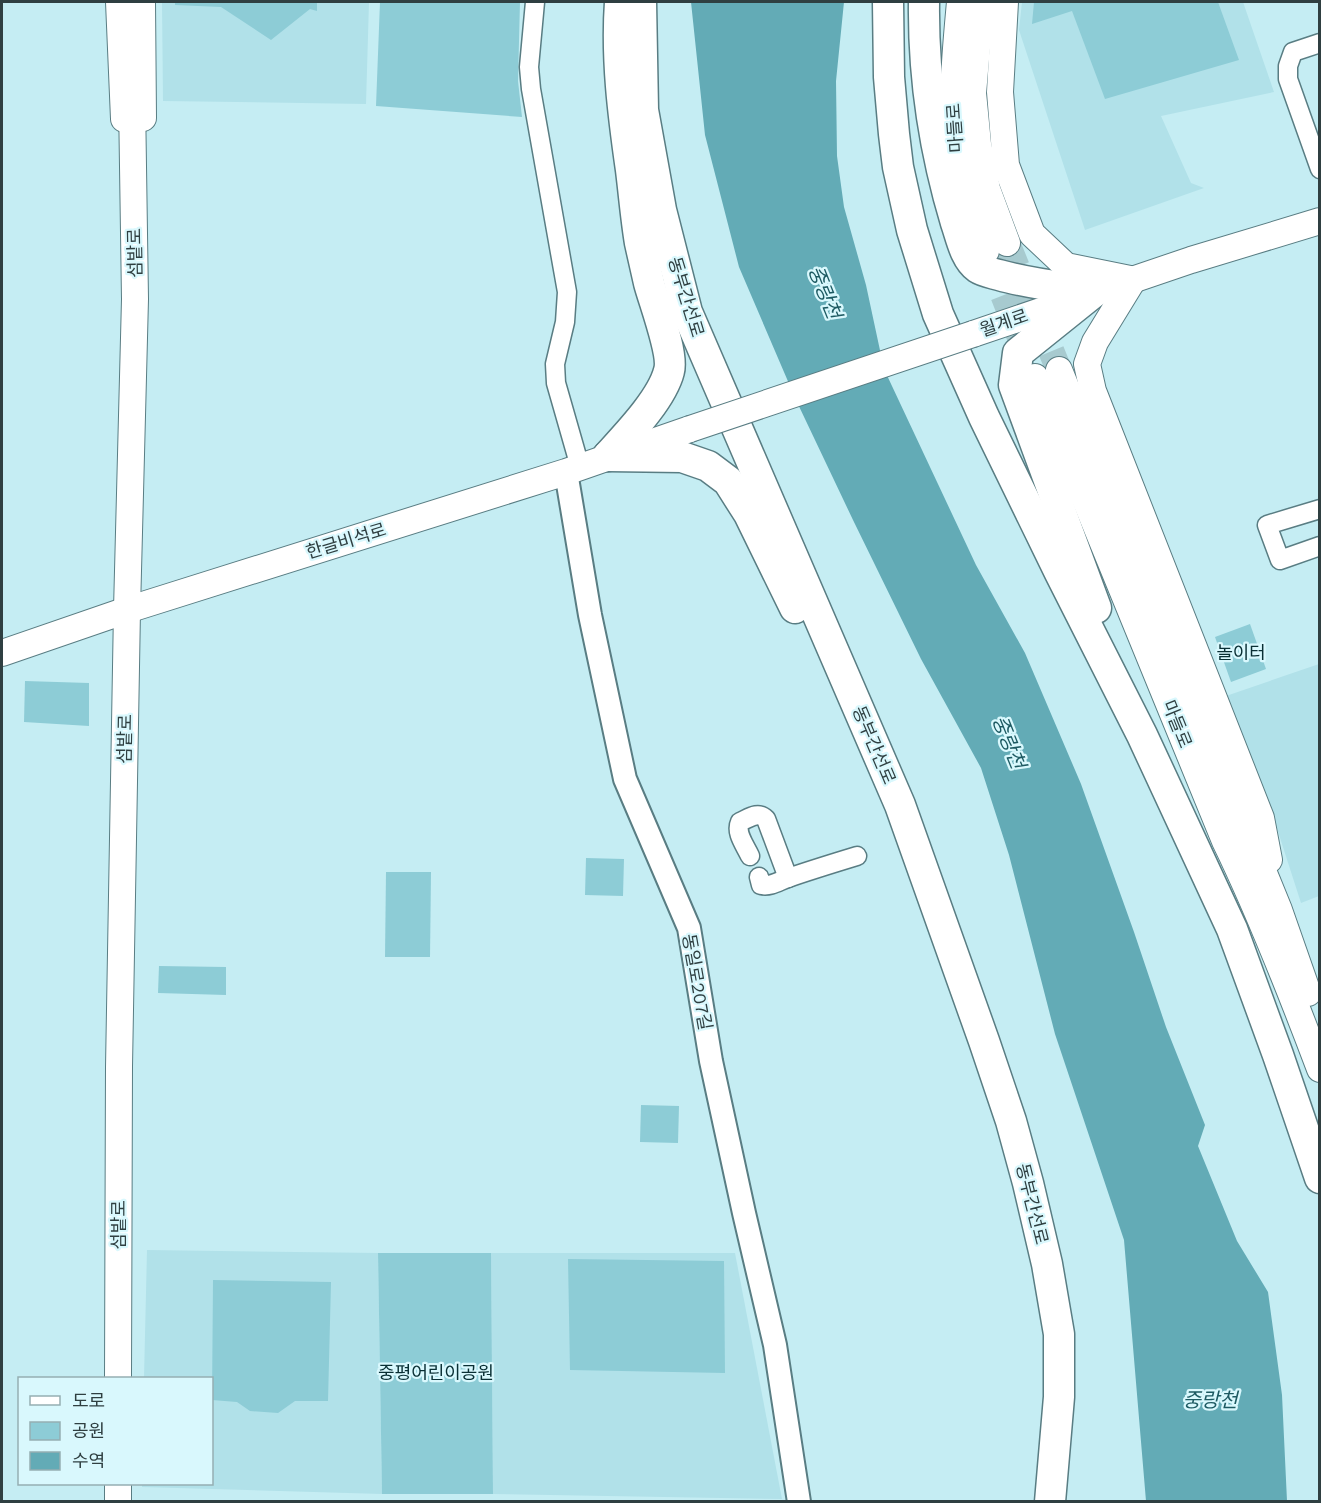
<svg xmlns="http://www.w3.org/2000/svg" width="1321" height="1503" font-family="'Work Sans','Noto Sans KR',sans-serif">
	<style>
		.built { fill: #b1e1e9 }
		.green { fill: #8dccd6 }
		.water { fill: #63abb6 }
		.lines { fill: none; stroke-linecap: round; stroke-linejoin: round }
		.secondary-tunnel { stroke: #a7cacf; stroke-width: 26; stroke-dasharray: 26 13; stroke-linecap: butt }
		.minor-casing { stroke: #597d83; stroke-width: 21 }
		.tertiary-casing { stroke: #597d83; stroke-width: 26 }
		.secondary-casing { stroke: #597d83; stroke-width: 28 }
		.trunk-casing { stroke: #597d83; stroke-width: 33 }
		.minor { stroke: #fff; stroke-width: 18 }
		.tertiary { stroke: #fff; stroke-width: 22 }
		.secondary { stroke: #fff; stroke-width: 26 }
		.trunk { stroke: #fff; stroke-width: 30 }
		.secondary-bridge-casing { stroke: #597d83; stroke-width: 28; stroke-linecap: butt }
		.secondary-bridge { stroke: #fff; stroke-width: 26 }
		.labels { text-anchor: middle; stroke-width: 4.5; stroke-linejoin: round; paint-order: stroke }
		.street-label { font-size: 18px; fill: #2f3f41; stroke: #d9f8fd }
		.park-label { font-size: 18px; fill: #092f34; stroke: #d9f8fd }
		.water-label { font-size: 20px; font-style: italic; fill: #1d5a62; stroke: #d9f8fd }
	</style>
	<rect width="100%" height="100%" fill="#c5edf3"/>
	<!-- built -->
	<g class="built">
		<polygon points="162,2 369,2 366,104 163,101"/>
		<polygon points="1022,2 1243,2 1274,92 1161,116 1191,183 1204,188 1085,230 1019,30"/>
		<polygon points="1319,664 1319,896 1301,903 1273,816 1253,763 1226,696"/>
		<polygon points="147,1250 378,1253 382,1494 142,1487 142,1484 212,1484 212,1378 144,1378"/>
		<polygon points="491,1253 735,1253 782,1499 493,1494"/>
	</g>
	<!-- green -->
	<g class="green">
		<polygon points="175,2 317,2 317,11 310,9 271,40 221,7 175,5"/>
		<polygon points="380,2 520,2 518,81 522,117 376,106"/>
		<polygon points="1034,2 1218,2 1239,60 1105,99 1072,11 1032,24"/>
		<polygon points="1250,624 1266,669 1231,682 1215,637"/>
		<polygon points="25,681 89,683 89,726 24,722"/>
		<polygon points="586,858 624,859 623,896 585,895"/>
		<polygon points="386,872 431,872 430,957 385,957"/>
		<polygon points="159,966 226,967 226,995 158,993"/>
		<polygon points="641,1105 679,1106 678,1143 640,1142"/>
		<polygon points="378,1253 491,1253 493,1494 382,1494"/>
		<polygon points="568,1259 724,1261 725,1373 570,1370"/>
		<polygon points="213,1280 331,1282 328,1401 295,1401 278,1413 250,1411 237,1402 212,1400"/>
	</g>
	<!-- water -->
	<polygon class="water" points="691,2 844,2 836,81 837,156 844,207 866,285 884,369 976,565 1025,653 1081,784 1134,932 1166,1027 1205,1125 1198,1146 1237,1241 1268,1292 1282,1395 1287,1501 1146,1501 1124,1240 1055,1034 1009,855 981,768 921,659 853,520 796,400 739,267 705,135"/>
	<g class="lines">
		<!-- secondary-tunnel -->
		<g class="secondary-tunnel">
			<polyline points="1007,243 1059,370"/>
			<polyline points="989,259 1021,340"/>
		</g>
		<!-- minor casing -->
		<g class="minor-casing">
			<g id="minor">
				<polyline points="535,2 529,67 531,89 567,292 565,322 555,364 556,383 580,467"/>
				<polyline points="1320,43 1293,52 1288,66 1288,79 1320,169"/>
				<polyline points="1320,509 1267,525 1280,560 1320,546"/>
				<path d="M750 856C745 845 735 833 740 822 749 818 758 811 766 819L788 878"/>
				<path d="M759 877 761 885C771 887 779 881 788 878 811 870 834 863 857 856"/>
			</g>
		</g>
		<!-- tertiary casing -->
		<g class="tertiary-casing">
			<polyline id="tertiary" points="566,472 590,615 625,779 689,928 711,1061 744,1213 775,1345 799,1502"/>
		</g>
		<!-- secondary casing -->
		<g class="secondary-casing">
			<g id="secondary">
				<polyline points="119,2 124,119"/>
				<polyline points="142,2 143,118"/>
				<path d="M960 2C955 57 949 112 959 167 964 196 976 223 986 251"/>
				<polyline points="981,2 973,93 978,144 987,189 1007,243"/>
				<polyline points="1005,2 1000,92 1006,165 1032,234 1066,266 1130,279"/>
				<polyline points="1133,280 1095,342 1087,364 1093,391 1261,818 1269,860"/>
				<polyline points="973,334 1191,260 1320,221"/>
				<polyline points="1059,370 1279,910 1308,993"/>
				<path d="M1035 377 1225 841C1261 915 1291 992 1320 1069"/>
				<polyline points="2,653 127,610 566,472 690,429"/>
				<polyline points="118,1378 119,1067 127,610 135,299 132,100"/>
				<polyline points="118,1502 118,1484"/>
			</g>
		</g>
		<!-- trunk casing -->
		<g class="trunk-casing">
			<g id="trunk">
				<polyline points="641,2 643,110 661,210 687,312 900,805 984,1041 1011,1121 1028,1183 1047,1264 1059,1334 1059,1397 1050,1502"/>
				<polyline points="888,2 889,77 894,134 898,167 912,230 938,314 984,417 1060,573 1142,735 1232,929 1278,1055 1320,1178"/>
				<path d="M924 2C923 77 934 150 956 223 961 237 965 259 978 268 984 272 992 273 999 275 1030 284 1062 287 1094 292"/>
				<polyline points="1094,292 1018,353 1014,385 1096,608"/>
				<polyline points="608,456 682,457 708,466 728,481 749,514 795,608"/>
				<path d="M608 456C627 435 662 399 669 371 674 354 654 302 649 283 646 270 643 256 640 243 636 219 634 194 631 170 623 114 616 58 620 2"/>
			</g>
		</g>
		<!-- minor -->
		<use href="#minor" class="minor"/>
		<!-- tertiary -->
		<use href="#tertiary" class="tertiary"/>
		<!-- secondary -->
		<use href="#secondary" class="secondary"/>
		<!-- trunk -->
		<use href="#trunk" class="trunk"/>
		<!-- secondary-bridge casing -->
		<g class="secondary-bridge-casing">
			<polyline id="secondary-bridge" points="690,429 973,334"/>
		</g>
		<!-- secondary-bridge -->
		<use href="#secondary-bridge" class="secondary-bridge"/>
	</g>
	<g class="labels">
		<!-- street labels -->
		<g class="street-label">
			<text transform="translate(955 128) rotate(-94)" y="6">마들로</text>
			<text transform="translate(135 253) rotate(-91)" y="6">섬밭로</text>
			<text transform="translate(686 297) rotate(73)" y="6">동부간선로</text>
			<text transform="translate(1004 323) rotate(-19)" y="6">월계로</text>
			<text transform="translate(346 541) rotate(-17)" y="6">한글비석로</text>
			<text transform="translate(1177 724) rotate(68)" y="6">마들로</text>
			<text transform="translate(125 739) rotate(-89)" y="6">섬밭로</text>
			<text transform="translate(874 745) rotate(67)" y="6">동부간선로</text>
			<text transform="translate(697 982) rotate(80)" y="6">동일로207길</text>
			<text transform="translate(1032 1204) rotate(76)" y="6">동부간선로</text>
			<text transform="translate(119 1225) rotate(-90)" y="6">섬밭로</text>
		</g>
		<!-- park labels -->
		<g class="park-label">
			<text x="1241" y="659">놀이터</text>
			<text x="436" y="1379">중평어린이공원</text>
		</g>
		<!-- water labels -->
		<g class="water-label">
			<text transform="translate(825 292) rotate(68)" y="7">중랑천</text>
			<text transform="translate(1009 742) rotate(68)" y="7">중랑천</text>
			<text x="1210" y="1407">중랑천</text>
		</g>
	</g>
	<!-- border -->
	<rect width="1321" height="1503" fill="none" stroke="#2f3f41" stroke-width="6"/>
	<!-- legend -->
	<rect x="18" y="1377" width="195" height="108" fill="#d9f8fd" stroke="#95aeb2" stroke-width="1.5"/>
	<rect x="30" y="1396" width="30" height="9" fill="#ffffff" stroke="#95aeb2" stroke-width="1.5"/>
	<text x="72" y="1407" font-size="18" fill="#2f3f41">도로</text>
	<rect x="30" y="1422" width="30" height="18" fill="#8dccd6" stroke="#95aeb2" stroke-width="1.5"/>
	<text x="72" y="1437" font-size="18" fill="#2f3f41">공원</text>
	<rect x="30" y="1452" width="30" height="18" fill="#63abb6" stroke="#95aeb2" stroke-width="1.5"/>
	<text x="72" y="1467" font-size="18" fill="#2f3f41">수역</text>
</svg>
